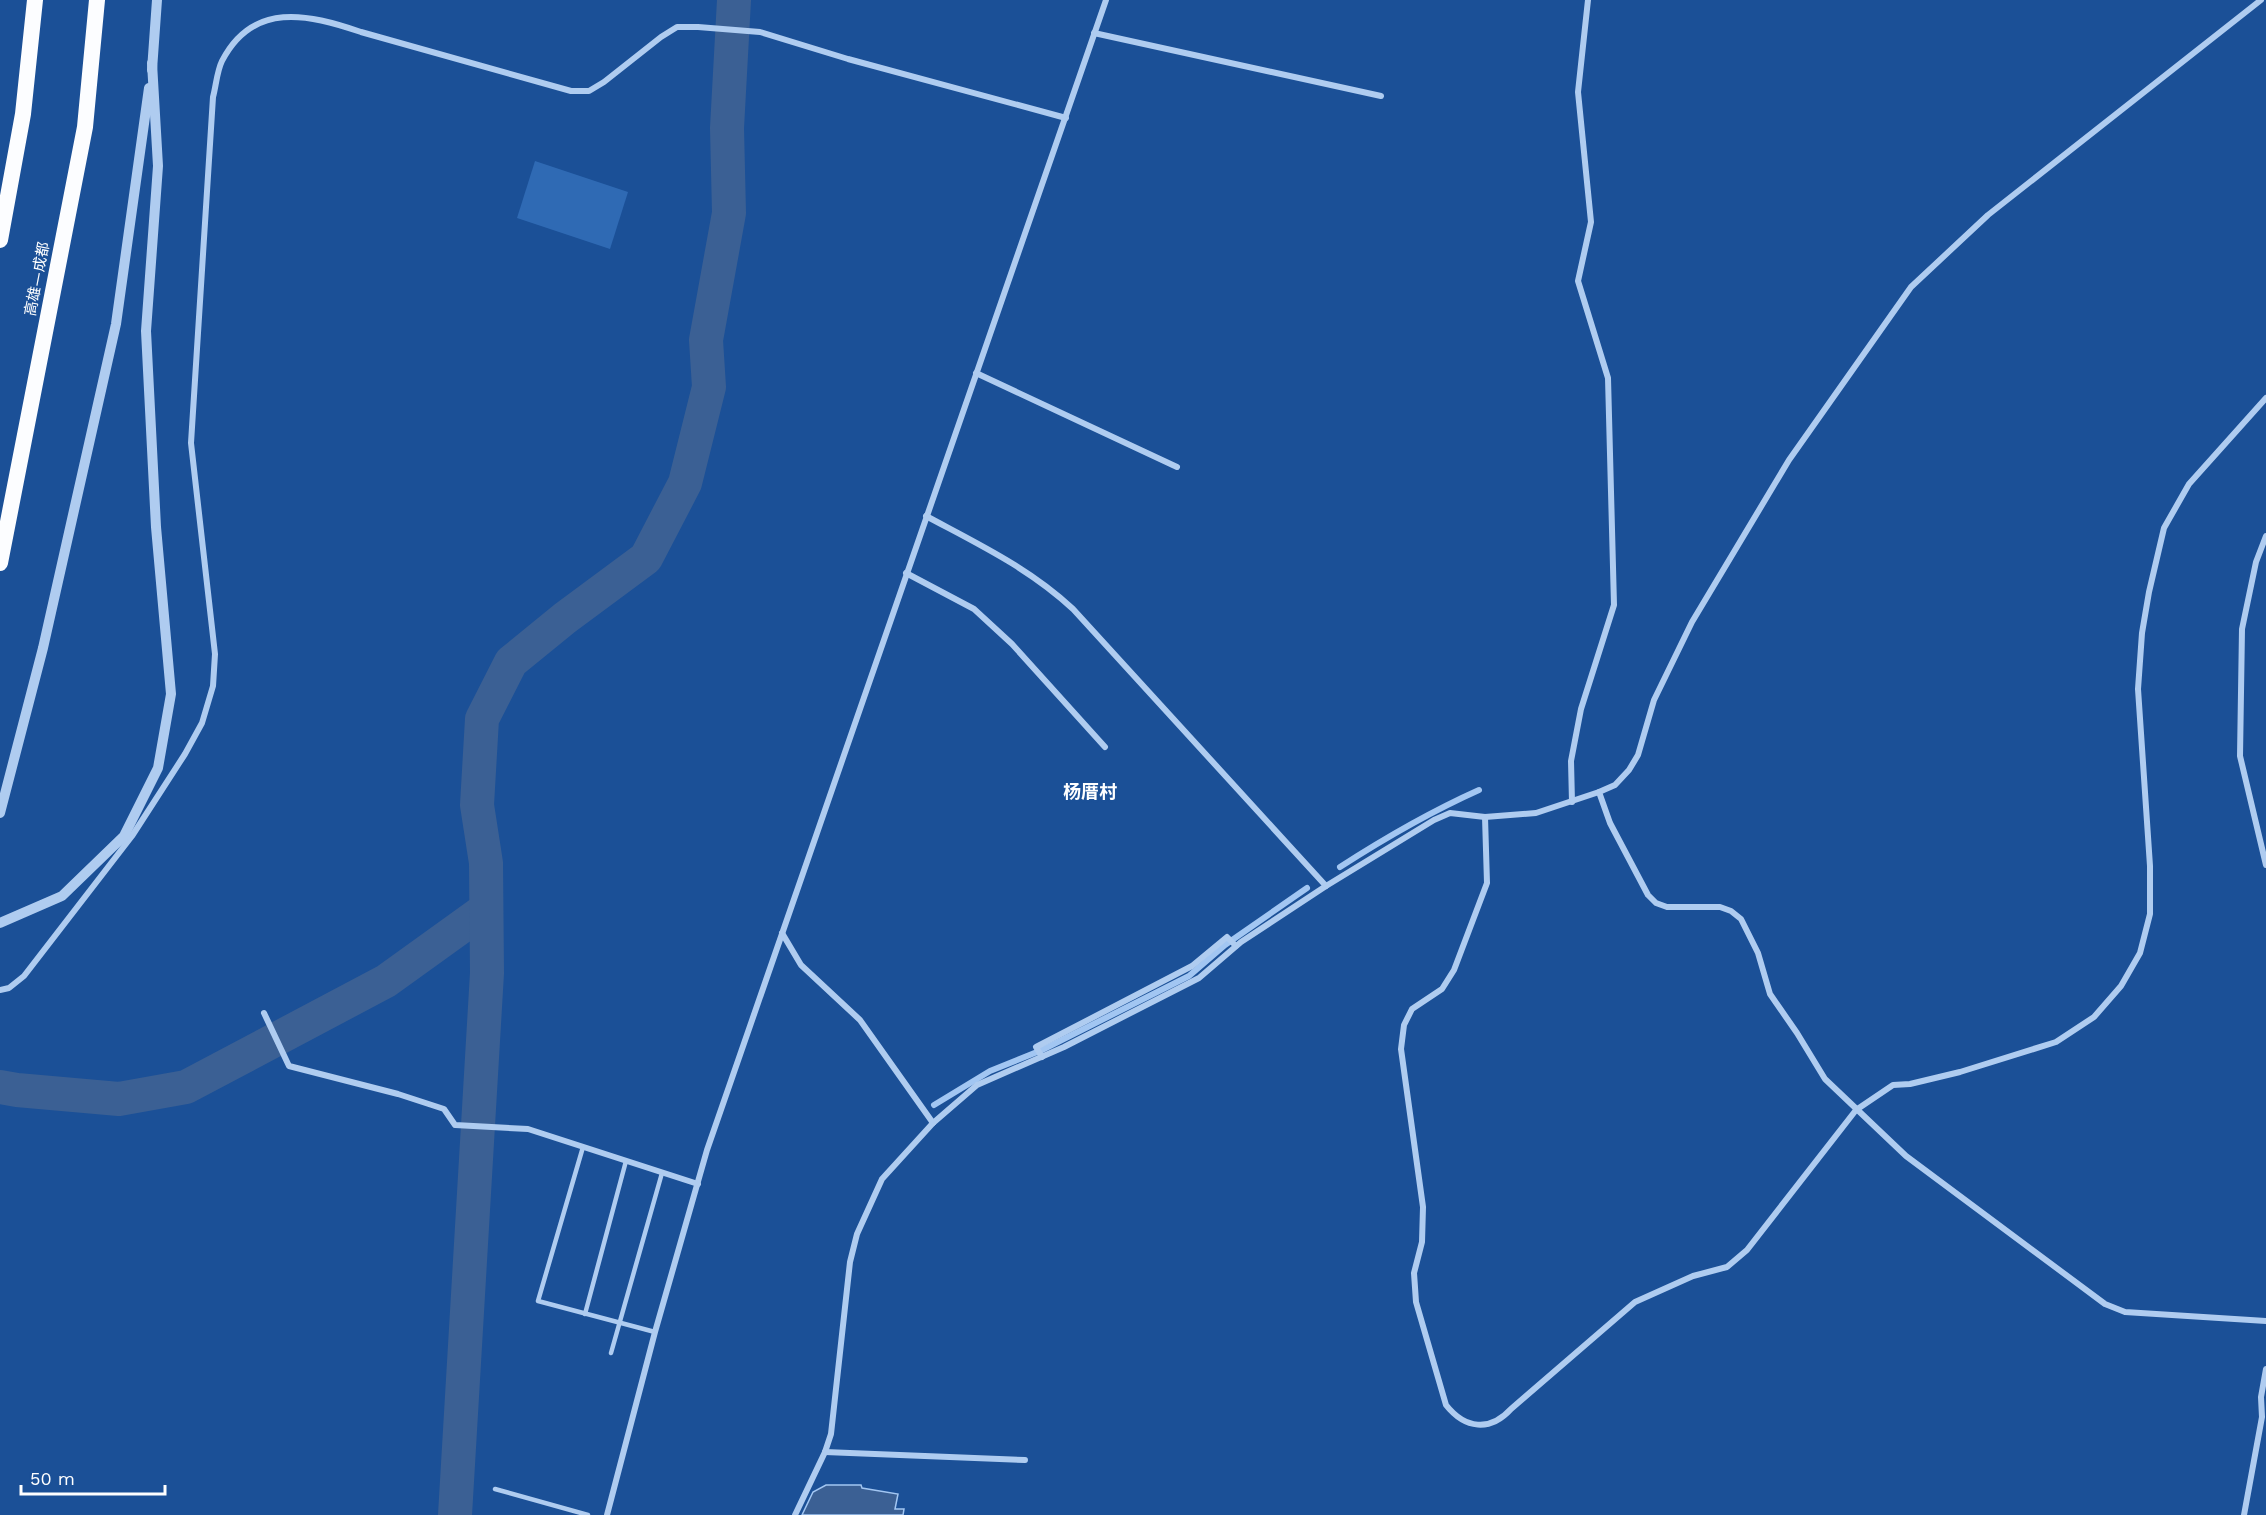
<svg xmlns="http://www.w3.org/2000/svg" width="2266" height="1515" font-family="'Work Sans','Noto Sans SC',sans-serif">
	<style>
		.green { fill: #2f6ab4 }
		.water { fill: #3b6094; stroke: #a2c6f2; stroke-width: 1.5 }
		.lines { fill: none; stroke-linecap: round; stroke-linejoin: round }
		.stream { stroke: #a2c6f2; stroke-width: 6 }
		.river { stroke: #3b6094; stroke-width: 34 }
		.service { stroke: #afccf0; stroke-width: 4.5 }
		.minor { stroke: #afccf0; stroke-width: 6 }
		.tertiary { stroke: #afccf0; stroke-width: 10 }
		.trunk { stroke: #fcfdff; stroke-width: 16 }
		.labels { text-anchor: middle; stroke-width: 4.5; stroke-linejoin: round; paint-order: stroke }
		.street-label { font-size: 15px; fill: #fff; stroke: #1b5097 }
		.quarter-label { font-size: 18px; font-weight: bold; fill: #fff; stroke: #1b5097 }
	</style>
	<rect width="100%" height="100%" fill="#1b5097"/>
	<!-- green -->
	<polygon class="green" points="535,161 628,192 610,249 517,218"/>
	<!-- water -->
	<polygon class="water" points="826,1485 861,1485 862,1488 898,1494 895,1509 904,1509 903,1515 802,1515 813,1492"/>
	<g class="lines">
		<!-- stream -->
		<g class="stream">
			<path d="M1340 867C1385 838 1430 812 1479 790"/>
			<polyline points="934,1105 990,1071 1042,1050 1189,976 1225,945 1307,888"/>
		</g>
		<!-- river -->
		<g class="river">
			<polyline points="0,1087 17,1090 119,1099 186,1087 386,981 486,909"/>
			<polyline points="455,1515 487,973 486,863 477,805 482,719 511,662 565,618 646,558 685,483 709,387 706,340 729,213 727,128 734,0"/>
		</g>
		<!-- service -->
		<g class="service">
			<polyline points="583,1147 538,1301 655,1332"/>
			<polyline points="585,1314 626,1161"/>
			<polyline points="611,1353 662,1173"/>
			<polyline points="495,1489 588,1515"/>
		</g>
		<!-- minor -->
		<g class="minor">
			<polyline points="2261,0 1988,215 1911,287 1789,460 1692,622 1654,700 1638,755 1629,770 1615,785 1599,792 1610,823 1648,895 1656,903 1667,907 1720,907 1731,911 1741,919 1758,953 1770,994 1797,1033 1825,1079 1906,1156 2105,1304 2125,1312 2266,1321"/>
			<polyline points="1094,33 1381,96"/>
			<polyline points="976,373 1177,467"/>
			<path d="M926 516C978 544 1029 568 1073 609L1326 886"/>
			<polyline points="2266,536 2256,562 2242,629 2240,756 2266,865"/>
			<polyline points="906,573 974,609 1012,644 1105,747"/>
			<polyline points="1572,802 1571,761 1581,709 1614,605 1608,378 1578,281 1591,222 1578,92 1588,0"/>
			<path d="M1485 817 1487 883 1454 970 1442 989 1412 1009 1404 1025 1401 1049 1423 1207 1422 1242 1414 1273 1416 1302 1446 1405C1465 1429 1490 1432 1511 1409L1635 1302 1693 1276 1727 1267 1747 1250 1856 1110 1893 1085 1910 1084 1960 1072 2056 1042 2094 1017 2121 986 2140 953 2150 914V866L2138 689 2142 633 2149 592 2164 528 2189 484 2266 398"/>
			<polyline points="782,933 801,965 860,1020 933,1123"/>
			<path d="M0 990 9 988 24 976 132 836 185 754 202 723 213 686 215 654 191 443 213 97C216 86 217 71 222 61 253 1 308 14 361 32L571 91H589L604 82 661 37 677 27H698L760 32 848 59 1066 118"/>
			<polyline points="264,1013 289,1066 398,1094 444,1109 455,1125 528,1129 698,1184"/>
			<polyline points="1042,1057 1036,1047 1192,966 1227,937 1236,946"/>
			<polyline points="825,1452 1025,1460"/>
			<polyline points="607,1515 655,1332 707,1150 1106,0"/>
			<polyline points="795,1515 825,1452 831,1434 850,1262 857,1234 882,1179 933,1123 977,1085 1064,1047 1199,978 1241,942 1326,886 1434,820 1450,813 1485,817 1536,813 1599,792"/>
			<polyline points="2244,1515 2262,1417 2261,1397 2266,1369"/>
		</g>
		<!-- tertiary -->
		<g class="tertiary">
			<polyline points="152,70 157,0"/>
			<polyline points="0,813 43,648 116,324 149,88"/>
			<polyline points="0,923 62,896 124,836 158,768 171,694 156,527 146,331 158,166 152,63"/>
		</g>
		<!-- trunk -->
		<g class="trunk">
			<polyline points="0,240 23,114 35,0"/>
			<polyline points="0,563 85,127 97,0"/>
		</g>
	</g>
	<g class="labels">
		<!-- street labels -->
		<g class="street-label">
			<text transform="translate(37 279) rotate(-79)" y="5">高雄—成都</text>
		</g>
		<!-- quarter labels -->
		<g class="quarter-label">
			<text x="1090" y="798">杨厝村</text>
		</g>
	</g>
	<!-- scale -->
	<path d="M21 1485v9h144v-9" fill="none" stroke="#ffffff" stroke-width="3"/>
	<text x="30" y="1485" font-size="18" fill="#ffffff" stroke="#1b5097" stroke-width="4.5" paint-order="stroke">50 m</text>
</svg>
